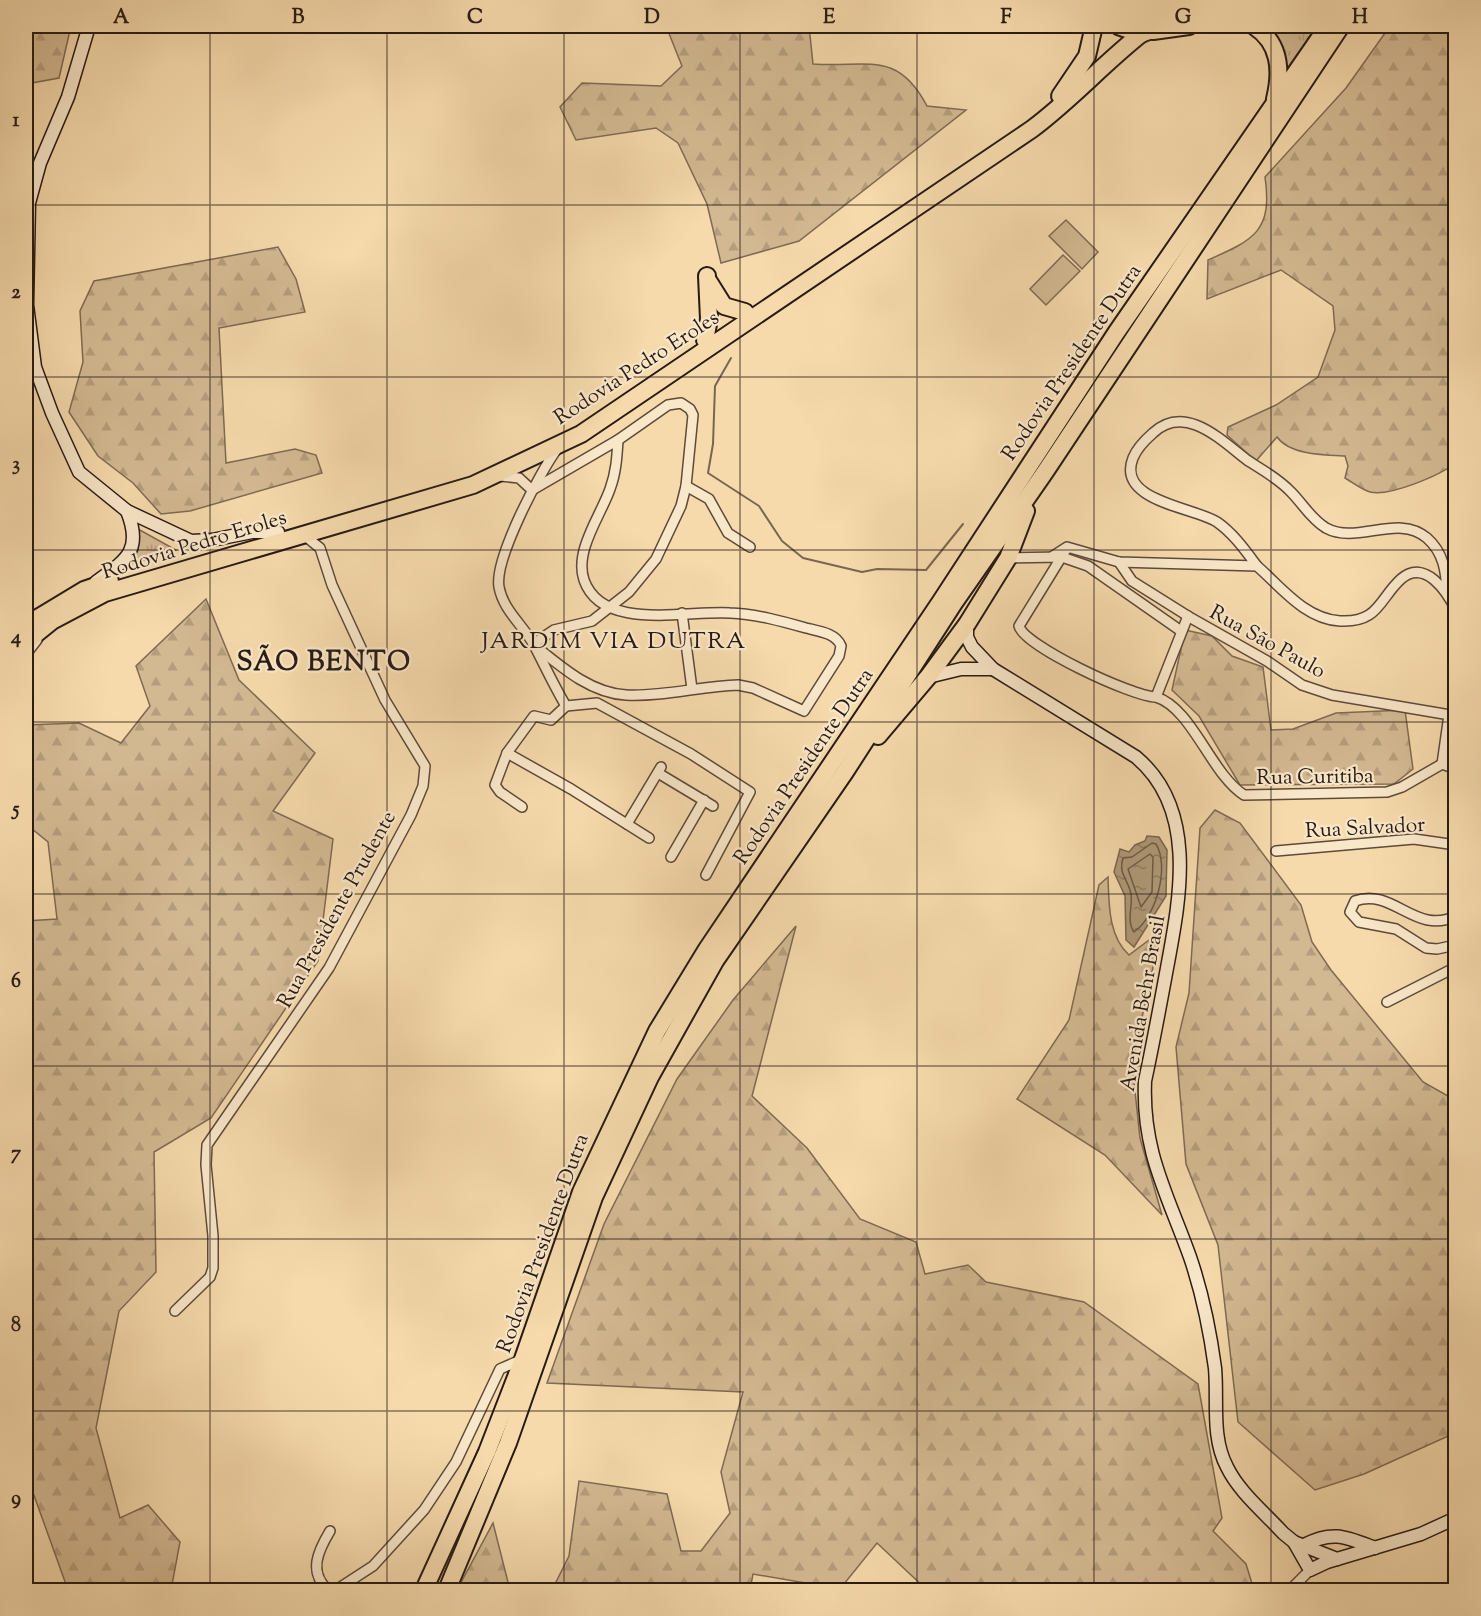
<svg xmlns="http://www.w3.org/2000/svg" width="1481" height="1616" font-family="'Sorts Mill Goudy',serif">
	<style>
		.grass { fill: url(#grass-tufts); stroke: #7e6a53; stroke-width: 1.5 }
		.forest { fill: url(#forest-firs); stroke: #7e6a53; stroke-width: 1.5 }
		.park { fill: #d3b992; stroke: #7e6a53; stroke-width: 1.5 }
		.water { fill: url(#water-ripples); stroke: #7a6650; stroke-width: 1.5 }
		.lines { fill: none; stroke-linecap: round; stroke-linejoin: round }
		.shore { stroke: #6c5a46; stroke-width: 1.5 }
		.stream { stroke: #7a6650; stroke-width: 2 }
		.street-casing { stroke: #5c4a3a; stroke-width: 12 }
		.secondary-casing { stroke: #281a14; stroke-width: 15 }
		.highway-casing { stroke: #281a14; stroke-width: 20 }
		.street { stroke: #f9e7c9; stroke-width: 9 }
		.secondary { stroke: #f9e7c9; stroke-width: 12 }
		.highway { stroke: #f6daac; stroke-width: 16 }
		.grid { fill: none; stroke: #281a14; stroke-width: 1.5; stroke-opacity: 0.55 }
		.labels { text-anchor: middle; stroke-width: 4.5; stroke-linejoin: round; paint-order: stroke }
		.street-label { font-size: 21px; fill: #281a14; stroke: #f9e7c9 }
		.quarter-label { font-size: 24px; letter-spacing: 1.5px; fill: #281a14; stroke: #f9e7c9 }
		.district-label { font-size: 27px; font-weight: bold; letter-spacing: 1.5px; fill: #281a14; stroke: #f9e7c9 }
		.neatline { fill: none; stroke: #281a14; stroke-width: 2 }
		.grid-label { font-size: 20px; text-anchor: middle; font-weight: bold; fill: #281a14 }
	</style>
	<defs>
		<pattern id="grass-tufts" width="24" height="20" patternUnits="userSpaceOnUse" patternTransform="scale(1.5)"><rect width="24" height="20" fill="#d3b992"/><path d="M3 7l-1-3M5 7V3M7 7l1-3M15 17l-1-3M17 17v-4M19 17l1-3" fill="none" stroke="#b59e7d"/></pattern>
		<pattern id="forest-firs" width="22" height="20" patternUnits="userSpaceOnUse" patternTransform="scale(1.5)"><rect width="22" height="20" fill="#d3b992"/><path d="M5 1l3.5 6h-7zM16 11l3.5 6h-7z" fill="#b59e7d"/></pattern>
		<pattern id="water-ripples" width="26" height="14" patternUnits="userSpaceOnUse" patternTransform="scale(1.5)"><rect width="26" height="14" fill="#b09978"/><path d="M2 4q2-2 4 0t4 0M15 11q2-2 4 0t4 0" fill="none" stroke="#8f7c61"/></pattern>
	</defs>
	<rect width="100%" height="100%" fill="#f6daac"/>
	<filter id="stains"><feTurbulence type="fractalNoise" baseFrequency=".00333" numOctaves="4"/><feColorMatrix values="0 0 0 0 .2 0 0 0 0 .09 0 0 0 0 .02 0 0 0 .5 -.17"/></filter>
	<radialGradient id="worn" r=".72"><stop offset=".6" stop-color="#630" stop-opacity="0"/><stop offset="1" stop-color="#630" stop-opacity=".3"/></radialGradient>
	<!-- grass -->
	<g class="grass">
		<polygon points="1262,26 1317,26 1282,76"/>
		<polygon points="138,529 176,550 131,564 138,550"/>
	</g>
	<!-- forest -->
	<g class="forest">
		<polygon points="26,26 71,26 59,78 26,84"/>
		<path d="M666 26H809L813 64C867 68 897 49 927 106L966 110 799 241 721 263 707 204 678 143 656 128 576 140 560 107 582 83 661 86 682 66Z"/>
		<path d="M1390 26 1455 27 1456 371 1451 381 1456 413 1455 463C1441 475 1389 497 1370 492 1362 490 1352 482 1345 478L1348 466 1345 456C1324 455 1290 455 1277 437L1256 461 1227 435 1228 427 1276 405 1318 377 1335 330 1333 306 1281 270 1207 299 1208 260C1253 240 1273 232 1265 177L1346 88Z"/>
		<polygon points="278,247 296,279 305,312 219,328 226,463 295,449 316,455 322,473 190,511 161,514 133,483 98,456 69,412 83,362 80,311 94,281"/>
		<polygon points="206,599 239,680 315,753 273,811 333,839 318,961 211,1118 154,1152 156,1272 119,1311 96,1428 120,1518 148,1505 180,1542 171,1590 68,1590 26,1473 26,921 57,919 48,842 26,824 26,725 79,723 121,743 150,706 136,666"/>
		<polygon points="1185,630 1212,636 1232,656 1263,667 1271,730 1293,729 1336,713 1405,710 1413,769 1394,784 1240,785 1199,716 1172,690"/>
		<polygon points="1215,810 1240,823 1301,905 1312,942 1331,970 1423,1082 1455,1100 1455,1433 1364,1474 1315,1490 1238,1422 1218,1245 1186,1164 1176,1047 1189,993 1200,828"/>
		<path d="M1108 877C1109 903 1108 936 1129 955L1161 931 1132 1063 1140 1138 1162 1215 1105 1155 1017 1099 1069 1020 1099 885Z"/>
		<polygon points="796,926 752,1096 807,1148 860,1219 916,1242 925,1274 968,1265 986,1282 1084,1302 1198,1384 1222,1518 1213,1531 1246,1564 1254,1590 927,1590 877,1543 840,1589 753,1574 750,1590 552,1590 569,1556 579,1481 667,1494 681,1551 701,1551 730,1513 721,1472 743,1392 547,1383 604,1224 677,1079 733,1000"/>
		<polygon points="493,1523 510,1590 457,1590"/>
	</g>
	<!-- park -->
	<g class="park">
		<polygon points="1066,220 1098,252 1082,269 1049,236"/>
		<polygon points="1063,255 1080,271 1046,305 1030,289"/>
	</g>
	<!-- water -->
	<polygon class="water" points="1147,836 1159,837 1167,850 1166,896 1134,947 1126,940 1125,896 1114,872 1120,849 1129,852 1135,845 1145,841"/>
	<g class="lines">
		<!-- shore -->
		<g class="shore">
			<path d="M1152 843 1156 844C1170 867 1156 917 1134 932 1126 921 1133 907 1131 894 1128 879 1118 874 1123 858L1132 857Z"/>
			<polygon points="1150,854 1153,857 1152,892 1141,907 1128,869"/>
		</g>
		<!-- stream -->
		<polyline class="stream" points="731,358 715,386 713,444 708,473 759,506 782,541 803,558 862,572 877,569 926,570 963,524"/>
		<!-- street casing -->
		<g class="street-casing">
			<g id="street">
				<path d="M557 449C540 472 494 559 499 587 503 610 523 625 534 645 545 666 554 686 566 706L597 703 691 754 750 792 706 875"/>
				<polyline points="500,476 519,478 532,490"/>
				<polyline points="686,486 709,499 728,533 750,547"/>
				<polyline points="532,490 618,440 668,405 681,403 690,409 693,415 686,486 681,506 656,559 629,592 592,621 554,630 533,644"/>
				<path d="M1067 548 1019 626C1024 646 1133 697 1156 697L1188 616"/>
				<path d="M1053 556 1067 547 1119 562 1257 566C1281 587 1305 619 1340 621 1379 623 1379 599 1401 579 1425 558 1447 592 1456 610"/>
				<polyline points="1008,558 1062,557 1088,566 1181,631"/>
				<polyline points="1119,562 1132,581 1191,618 1267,661 1302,685 1332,695 1456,716"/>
				<path d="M1257 566C1245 550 1233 533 1217 522 1193 507 1116 501 1133 458 1137 448 1145 440 1153 433 1185 403 1221 440 1247 460 1262 470 1278 478 1291 492 1303 504 1311 519 1326 528 1357 545 1398 513 1427 538 1444 553 1446 572 1447 592"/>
				<polyline points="682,613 692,689"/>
				<path d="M533 644C560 666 590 693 626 695 663 697 701 686 738 685L753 688 804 711 839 656 841 646C836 633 818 631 806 628 781 621 756 614 730 613 687 610 602 632 584 580 574 551 601 515 610 489 616 473 617 457 618 440"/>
				<polyline points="26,654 37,640"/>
				<path d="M1156 697C1192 708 1211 774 1244 795L1387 792 1402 787 1442 764 1456 769"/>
				<polyline points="507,753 571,789 649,838"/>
				<polyline points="1442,764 1449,715"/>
				<polyline points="658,773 713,806"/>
				<polyline points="522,807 500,792 495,785 507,753 534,716 551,720 566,706"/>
				<polyline points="627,824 661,767"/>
				<polyline points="1276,851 1414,839 1456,845"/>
				<polyline points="671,857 704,800"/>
				<path d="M1456 916C1415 936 1393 887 1355 901L1350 912 1359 922 1396 929 1426 948 1437 949 1456 945"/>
				<polyline points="1387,1002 1456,967"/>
				<polyline points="175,1311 210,1277 213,1268 213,1236 206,1165 207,1145 329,968 411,815 423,786 425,766 385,700 332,585 320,548 304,535"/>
				<path d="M328 1590C308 1572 318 1551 330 1531"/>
				<polyline points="336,1590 373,1566 424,1510 456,1462 500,1369 523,1359"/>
				<polyline points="1290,1590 1310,1570"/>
			</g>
		</g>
		<!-- secondary casing -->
		<g class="secondary-casing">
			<g id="secondary">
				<polyline points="89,26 68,97 40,163 29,203 27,305 35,367 52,413 79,472 127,511 191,541 212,540 252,532 278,532"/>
				<path d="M96 582C126 560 143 551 127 511"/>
				<path d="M967 624V637L972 647 993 669 1136 757C1198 809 1180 898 1167 968 1160 1006 1153 1044 1145 1081 1142 1151 1167 1193 1190 1257 1202 1292 1210 1331 1215 1368 1218 1401 1211 1437 1227 1467 1239 1492 1265 1513 1283 1533L1294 1542 1337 1559"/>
				<polyline points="928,677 961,669 993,669"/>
				<polyline points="1294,1542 1310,1570 1327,1562 1421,1534 1456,1518"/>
				<path d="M1304 1545C1333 1530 1346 1537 1375 1548"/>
			</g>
		</g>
		<!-- highway casing -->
		<g class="highway-casing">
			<g id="highway">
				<polyline points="1118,26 1141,34 1162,26"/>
				<path d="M1254 26C1280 43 1282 70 1275 99"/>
				<polyline points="1153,31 1189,26"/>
				<polyline points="1060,96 1087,56 1094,26"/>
				<polyline points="709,282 724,306 745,312"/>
				<polyline points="705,340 709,319 707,276"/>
				<polyline points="26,625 84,590 110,581"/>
				<path d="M26 642 52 621 105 593 473 485 581 434 1032 129C1071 100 1103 64 1141 34"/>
				<polyline points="878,736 928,677 967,624 1008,558 1026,511"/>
				<polyline points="424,1590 487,1452 523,1359 581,1192 657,1031 707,949 941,601 1116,333 1328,26"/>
				<polyline points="447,1590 508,1443 594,1197 650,1077 715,961 845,772 954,603 1045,472 1341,26"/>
			</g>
		</g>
		<!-- street -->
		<use href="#street" class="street"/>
		<!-- secondary -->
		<use href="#secondary" class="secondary"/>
		<!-- highway -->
		<use href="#highway" class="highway"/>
	</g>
	<!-- grid -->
	<path class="grid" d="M210 26V1590M387 26V1590M564 26V1590M740 26V1590M917 26V1590M1094 26V1590M1271 26V1590M26 205H1456M26 377H1456M26 550H1456M26 722H1456M26 894H1456M26 1066H1456M26 1239H1456M26 1411H1456"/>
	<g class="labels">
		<!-- street labels -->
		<g class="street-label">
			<text transform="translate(1071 362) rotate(-56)" y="7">Rodovia Presidente Dutra</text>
			<text transform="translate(636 367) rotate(-33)" y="7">Rodovia Pedro Eroles</text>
			<text transform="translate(194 544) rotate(-17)" y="7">Rodovia Pedro Eroles</text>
			<text transform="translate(1268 641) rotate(29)" y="7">Rua São Paulo</text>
			<text transform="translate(803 766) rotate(-56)" y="7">Rodovia Presidente Dutra</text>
			<text transform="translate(1315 776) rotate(-1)" y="7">Rua Curitiba</text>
			<text transform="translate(1365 827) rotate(-3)" y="7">Rua Salvador</text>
			<text transform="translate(336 909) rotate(-61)" y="7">Rua Presidente Prudente</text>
			<text transform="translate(1142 1003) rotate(-80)" y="7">Avenida Behr Brasil</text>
			<text transform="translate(542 1243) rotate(-70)" y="7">Rodovia Presidente Dutra</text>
		</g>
		<!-- quarter labels -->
		<g class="quarter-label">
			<text x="614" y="648">JARDIM VIA DUTRA</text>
		</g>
		<!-- district labels -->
		<g class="district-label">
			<text x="324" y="670">SÃO BENTO</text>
		</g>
	</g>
	<!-- margin -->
	<rect width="1481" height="1616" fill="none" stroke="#f6daac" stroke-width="66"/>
	<rect x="33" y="33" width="1415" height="1550" class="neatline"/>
	<g class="grid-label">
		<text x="121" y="23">A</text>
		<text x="298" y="23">B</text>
		<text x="475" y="23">C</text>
		<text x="652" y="23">D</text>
		<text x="829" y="23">E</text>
		<text x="1006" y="23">F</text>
		<text x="1183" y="23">G</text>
		<text x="1360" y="23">H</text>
		<text x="16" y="126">1</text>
		<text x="16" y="298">2</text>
		<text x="16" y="470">3</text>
		<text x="16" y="643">4</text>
		<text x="16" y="815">5</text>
		<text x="16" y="987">6</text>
		<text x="16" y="1159">7</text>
		<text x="16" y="1331">8</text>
		<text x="16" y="1504">9</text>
	</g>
	<rect width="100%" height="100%" filter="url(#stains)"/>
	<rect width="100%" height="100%" fill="url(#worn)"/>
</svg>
